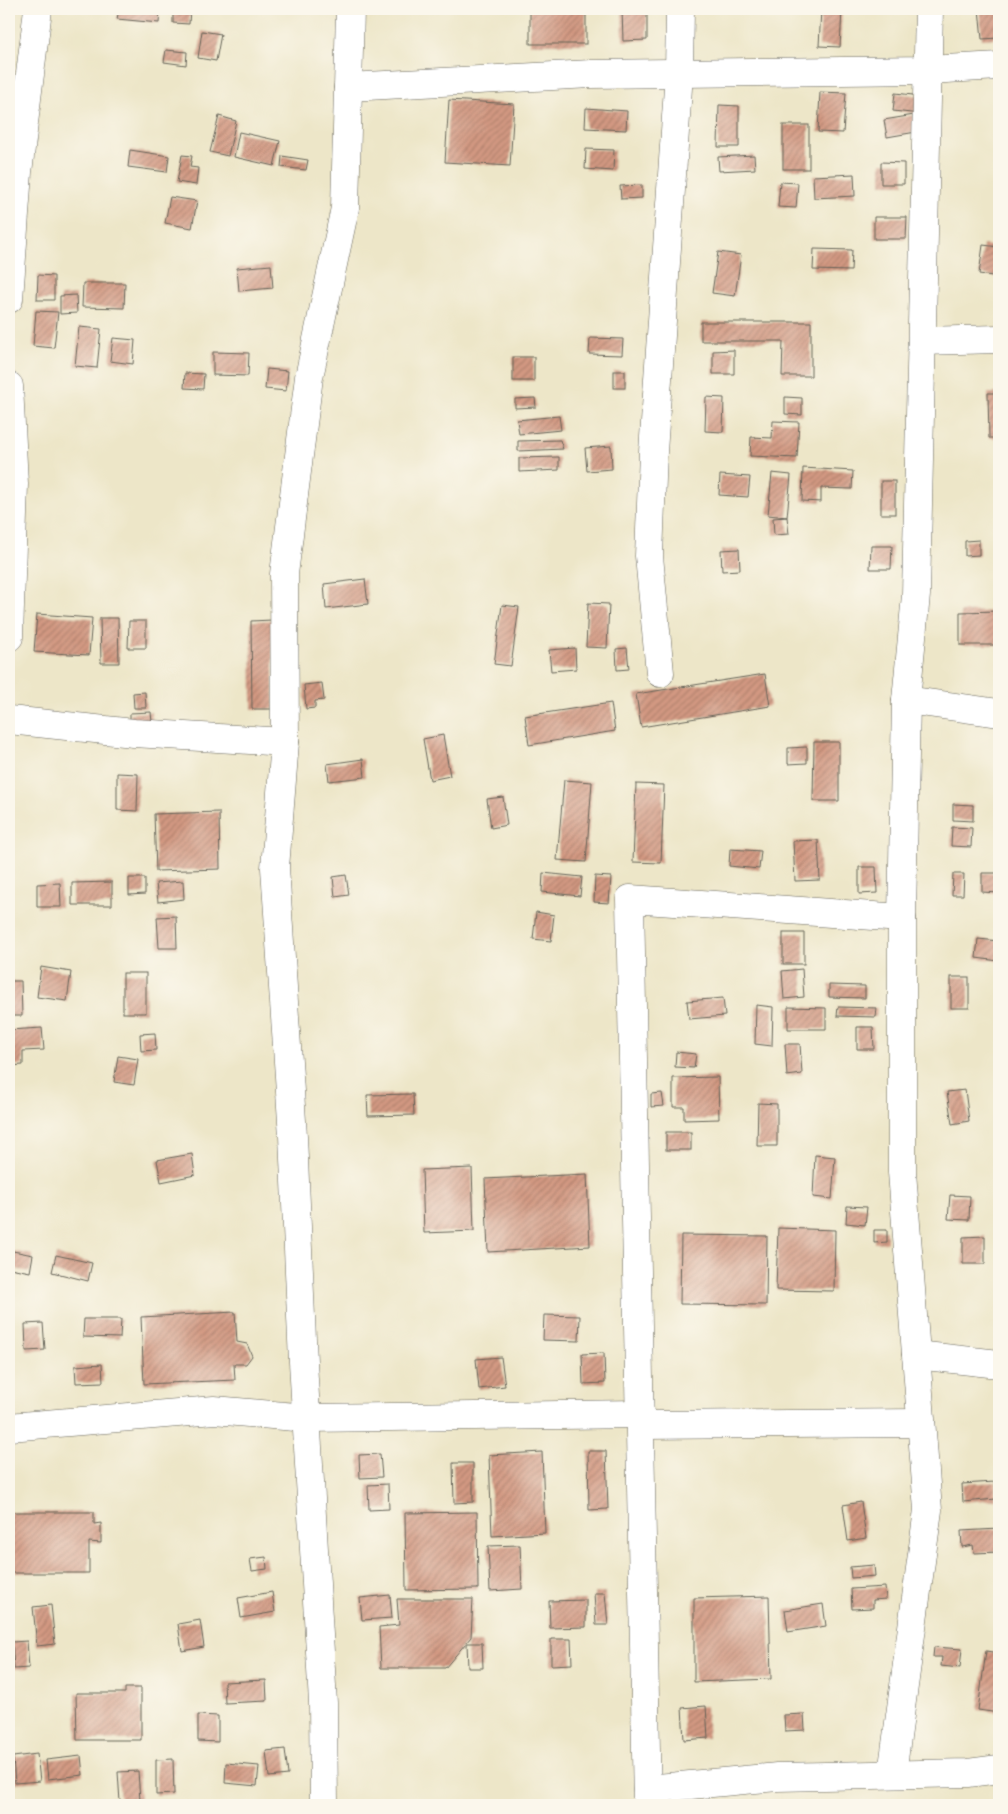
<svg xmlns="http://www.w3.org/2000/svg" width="1008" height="1814" font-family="'Comic Neue',sans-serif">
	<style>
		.building { fill: url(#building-hatch) }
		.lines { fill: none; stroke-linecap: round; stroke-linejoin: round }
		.minor-casing { stroke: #656358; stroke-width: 29 }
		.minor { stroke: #fff; stroke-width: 28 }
	</style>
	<defs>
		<pattern id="building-hatch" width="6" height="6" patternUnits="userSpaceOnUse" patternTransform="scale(1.25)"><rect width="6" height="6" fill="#d39982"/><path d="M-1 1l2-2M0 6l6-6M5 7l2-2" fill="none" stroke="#aa7c6a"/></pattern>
	</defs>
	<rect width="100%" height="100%" fill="#fbf7ec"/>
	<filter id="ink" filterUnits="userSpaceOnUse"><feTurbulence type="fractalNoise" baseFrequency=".02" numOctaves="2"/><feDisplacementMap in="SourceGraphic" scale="10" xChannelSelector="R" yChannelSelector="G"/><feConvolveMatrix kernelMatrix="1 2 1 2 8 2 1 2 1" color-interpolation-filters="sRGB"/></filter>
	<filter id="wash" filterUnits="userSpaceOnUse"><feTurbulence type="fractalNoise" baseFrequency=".0096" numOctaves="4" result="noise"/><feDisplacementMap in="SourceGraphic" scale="20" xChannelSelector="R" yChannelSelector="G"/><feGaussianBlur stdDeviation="1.12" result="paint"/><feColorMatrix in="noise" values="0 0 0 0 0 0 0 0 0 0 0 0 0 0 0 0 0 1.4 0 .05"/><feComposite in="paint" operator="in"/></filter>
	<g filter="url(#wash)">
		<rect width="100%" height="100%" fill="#ede6c8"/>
		<g id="blocks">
			<!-- building -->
			<g class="building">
				<polygon points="119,9 160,9 159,23 117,19"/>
				<polygon points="173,9 190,9 189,24 173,23"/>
				<rect x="530" y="9" width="56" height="35"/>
				<polygon points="622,9 647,9 647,40 623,41"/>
				<polygon points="821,9 842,9 840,47 819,46"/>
				<polygon points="979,9 999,9 999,38 982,39"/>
				<polygon points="202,31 221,34 216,61 198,58"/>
				<polygon points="166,50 187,52 186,65 164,62"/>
				<polygon points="820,92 846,93 843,133 818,132"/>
				<polygon points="895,93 922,96 920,114 893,111"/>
				<polygon points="449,100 514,104 510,166 445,162"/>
				<polygon points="719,105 739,106 739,147 718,147"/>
				<polygon points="586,108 627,111 626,130 585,128"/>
				<polygon points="914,115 916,132 887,137 884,120"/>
				<polygon points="219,116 236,121 228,156 210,152"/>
				<rect x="783" y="125" width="26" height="44"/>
				<polygon points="239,132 280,141 274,166 234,157"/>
				<polygon points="586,149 614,150 613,171 585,169"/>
				<polygon points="130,150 169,156 167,172 128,167"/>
				<polygon points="182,155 192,156 190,167 198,168 196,185 177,182"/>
				<polygon points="754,155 755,169 719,171 718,157"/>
				<polygon points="282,156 308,160 306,170 281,167"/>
				<polygon points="881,162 904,163 904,184 881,184"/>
				<polygon points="854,174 855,196 814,198 813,176"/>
				<polygon points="780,182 798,183 796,208 778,207"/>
				<polygon points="642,185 642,198 621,199 620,186"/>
				<polygon points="170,197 197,201 192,228 165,223"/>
				<polygon points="874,217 907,217 906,239 874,239"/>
				<polygon points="983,245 999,247 999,277 979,274"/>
				<polygon points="814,249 852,250 851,271 813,270"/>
				<polygon points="718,252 741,255 735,296 712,293"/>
				<polygon points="271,265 273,288 239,291 237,268"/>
				<polygon points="38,275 54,276 54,300 37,300"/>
				<polygon points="83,283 125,283 124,308 82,307"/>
				<polygon points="76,295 77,313 60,314 60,296"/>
				<polygon points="36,311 58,312 54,348 33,346"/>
				<polygon points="701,322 811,322 811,376 782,376 783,341 701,341"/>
				<polygon points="79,327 101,329 97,368 75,366"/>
				<polygon points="113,338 135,340 133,364 110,361"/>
				<polygon points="590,338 623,339 622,355 589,354"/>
				<polygon points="734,350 734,374 713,374 713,351"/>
				<polygon points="213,352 249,353 248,376 213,375"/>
				<rect x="513" y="357" width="21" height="24"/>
				<polygon points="267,369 288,371 286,391 265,389"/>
				<rect x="614" y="371" width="11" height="17"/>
				<polygon points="185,373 204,374 203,389 184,388"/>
				<polygon points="988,393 999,393 999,438 989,438"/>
				<polygon points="706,397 724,398 723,432 705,431"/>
				<polygon points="785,397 802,398 802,415 785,414"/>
				<polygon points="535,398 536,407 515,408 515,399"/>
				<polygon points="559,416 561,430 519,434 517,420"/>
				<polygon points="773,421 799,422 797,458 750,456 751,437 772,438"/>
				<polygon points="560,440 563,449 518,451 518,441"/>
				<polygon points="611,446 612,469 587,471 585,448"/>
				<polygon points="559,457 559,470 519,472 519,458"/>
				<polygon points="803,468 853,471 852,489 821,488 821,502 802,501"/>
				<polygon points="772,473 791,475 787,517 768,515"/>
				<polygon points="720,475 750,477 748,497 719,495"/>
				<rect x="881" y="481" width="14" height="33"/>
				<polygon points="787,517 789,534 774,535 773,518"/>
				<polygon points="979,540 979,555 965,556 965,541"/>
				<polygon points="995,541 999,541 999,566 996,566"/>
				<polygon points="871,546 892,546 891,569 870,569"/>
				<polygon points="739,549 740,570 722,571 721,550"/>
				<polygon points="365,579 368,604 326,609 324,584"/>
				<polygon points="588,603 609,604 607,648 586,647"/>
				<polygon points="502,605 519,607 511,666 494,664"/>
				<polygon points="999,611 999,645 960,645 960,612"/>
				<polygon points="37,614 92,618 89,655 34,652"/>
				<polygon points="100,618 118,618 119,663 101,663"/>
				<polygon points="272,620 274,709 252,709 251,621"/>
				<polygon points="129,621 146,621 146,648 128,648"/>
				<polygon points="575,648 576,669 551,671 549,650"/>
				<polygon points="627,648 629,669 617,670 616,649"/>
				<polygon points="765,674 770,706 641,727 636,694"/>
				<polygon points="322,683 324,700 315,701 315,708 306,709 304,685"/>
				<polygon points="145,692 146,708 134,708 133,693"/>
				<polygon points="611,703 615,731 529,745 525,716"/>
				<polygon points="151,712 152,722 130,723 130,713"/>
				<polygon points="443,735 450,776 430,780 423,739"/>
				<polygon points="814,742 839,742 839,801 813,801"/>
				<polygon points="807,747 807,763 788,764 788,748"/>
				<polygon points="363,759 365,777 329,781 327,764"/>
				<polygon points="117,773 138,774 137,811 117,810"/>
				<polygon points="564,780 592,782 586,862 557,860"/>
				<polygon points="636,784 664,785 661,863 633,862"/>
				<polygon points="503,797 507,825 491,828 487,799"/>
				<polygon points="953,804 973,805 973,821 953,820"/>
				<polygon points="219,812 220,869 156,871 154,814"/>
				<polygon points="952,827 972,828 971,847 951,846"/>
				<polygon points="818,840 820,880 795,881 793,841"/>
				<polygon points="730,849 761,851 759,869 729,866"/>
				<polygon points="859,867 876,867 877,893 859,894"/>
				<polygon points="543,873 582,877 580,896 542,892"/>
				<polygon points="982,873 999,873 999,893 982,892"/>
				<polygon points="953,874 964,874 963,895 952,895"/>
				<polygon points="346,875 349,895 335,897 333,877"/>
				<polygon points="595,876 611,877 609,903 594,902"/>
				<polygon points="129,878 145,878 145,894 129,895"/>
				<polygon points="183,881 184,899 158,902 156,883"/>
				<polygon points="112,882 112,905 72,905 72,883"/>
				<polygon points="60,883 61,907 37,907 37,884"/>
				<polygon points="536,912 554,915 551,941 533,939"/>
				<polygon points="176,916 177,948 159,948 157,917"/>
				<rect x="783" y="933" width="21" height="31"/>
				<polygon points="978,939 999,941 999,961 976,958"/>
				<polygon points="41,967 71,972 67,1001 37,997"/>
				<polygon points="802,969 804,997 784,999 782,971"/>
				<rect x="123" y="973" width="23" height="40"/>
				<rect x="951" y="977" width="18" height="31"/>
				<polygon points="9,981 21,981 22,1016 9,1016"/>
				<polygon points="829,985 865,986 865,998 829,997"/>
				<polygon points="723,998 725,1016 689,1019 687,1001"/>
				<polygon points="756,1005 773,1007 772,1046 755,1044"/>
				<polygon points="788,1007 826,1008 826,1029 788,1029"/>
				<polygon points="838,1007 877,1008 876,1017 837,1016"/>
				<polygon points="857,1027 873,1027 874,1049 857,1049"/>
				<polygon points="42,1028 44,1050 23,1051 23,1065 9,1066 9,1030"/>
				<polygon points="155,1033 156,1050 141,1051 140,1034"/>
				<polygon points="785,1044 800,1044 802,1074 787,1076"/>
				<polygon points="676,1052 696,1054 694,1068 675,1067"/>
				<polygon points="118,1056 138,1059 134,1085 114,1082"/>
				<polygon points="718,1077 719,1119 684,1120 684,1107 673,1107 673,1078"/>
				<polygon points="965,1090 969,1121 952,1124 947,1092"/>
				<polygon points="662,1093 664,1106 651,1107 651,1094"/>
				<polygon points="413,1094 414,1115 368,1116 367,1095"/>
				<polygon points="758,1103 777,1104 777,1146 757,1146"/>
				<rect x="666" y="1132" width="25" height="18"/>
				<polygon points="192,1154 195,1175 161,1182 157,1160"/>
				<polygon points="815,1155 835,1157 832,1199 813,1197"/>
				<polygon points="472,1168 474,1231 424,1233 422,1170"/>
				<polygon points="587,1174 590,1246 488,1252 485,1179"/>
				<polygon points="950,1195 970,1196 969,1220 948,1219"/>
				<polygon points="847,1206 867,1207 865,1225 846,1223"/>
				<polygon points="778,1228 835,1230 834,1291 776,1290"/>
				<polygon points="874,1230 887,1230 887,1242 874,1243"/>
				<polygon points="681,1235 767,1236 766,1305 680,1304"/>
				<polygon points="985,1236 985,1264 963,1264 963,1237"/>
				<polygon points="13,1251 33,1255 30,1272 10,1268"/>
				<polygon points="56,1255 92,1263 88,1281 52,1272"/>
				<polygon points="235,1312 237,1342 247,1344 252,1356 246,1364 234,1364 235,1380 144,1384 141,1317"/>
				<polygon points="544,1315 580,1316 579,1341 543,1340"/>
				<polygon points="84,1319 121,1319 120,1338 83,1337"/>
				<polygon points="43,1323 45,1350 26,1351 25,1324"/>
				<polygon points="604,1353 605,1383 583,1384 582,1354"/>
				<polygon points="501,1357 505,1386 479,1389 476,1359"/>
				<polygon points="102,1364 103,1382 76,1383 75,1366"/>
				<polygon points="588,1451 606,1451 608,1509 589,1510"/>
				<polygon points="542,1452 545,1533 492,1536 489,1455"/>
				<polygon points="380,1454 382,1477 360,1478 359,1455"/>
				<polygon points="453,1463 473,1463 473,1502 454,1503"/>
				<polygon points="995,1482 996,1499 963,1502 962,1484"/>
				<polygon points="388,1484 389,1509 369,1510 368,1485"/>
				<polygon points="861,1502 866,1538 848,1541 843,1505"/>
				<polygon points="9,1512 94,1512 94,1524 101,1523 101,1543 89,1542 89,1573 9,1573"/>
				<polygon points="477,1512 478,1589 406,1590 405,1513"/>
				<polygon points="999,1529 999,1552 974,1553 973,1545 962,1547 961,1531"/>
				<polygon points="520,1545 522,1589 490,1591 488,1546"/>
				<polygon points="266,1557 267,1569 252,1571 250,1559"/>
				<polygon points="874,1565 875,1576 851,1578 850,1567"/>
				<polygon points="885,1587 886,1599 873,1600 873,1608 852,1609 851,1589"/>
				<polygon points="272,1592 275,1612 241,1618 238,1598"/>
				<polygon points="594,1593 605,1593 608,1625 596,1625"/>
				<polygon points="390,1595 392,1618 362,1620 360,1598"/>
				<polygon points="769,1596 771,1679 694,1682 694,1598"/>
				<polygon points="397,1599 473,1599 471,1637 445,1668 381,1668 379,1627 399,1625"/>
				<polygon points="586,1600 586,1627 550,1628 549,1601"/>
				<polygon points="823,1604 826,1626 788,1632 785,1610"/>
				<polygon points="51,1605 55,1644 37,1646 33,1607"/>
				<polygon points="200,1620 204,1647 182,1651 178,1624"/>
				<polygon points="551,1639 571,1639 572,1664 551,1665"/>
				<polygon points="27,1641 29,1668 14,1669 12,1642"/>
				<polygon points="467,1643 482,1643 483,1668 468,1668"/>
				<polygon points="934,1647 962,1649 960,1668 941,1666 942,1657 933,1657"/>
				<polygon points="986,1651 999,1653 999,1713 978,1710"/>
				<polygon points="266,1680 267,1701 225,1703 224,1682"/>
				<polygon points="125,1688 141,1688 141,1740 77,1740 76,1693 125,1693"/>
				<polygon points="706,1706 708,1738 684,1740 682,1708"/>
				<polygon points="804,1714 805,1730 785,1731 784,1715"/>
				<polygon points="198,1715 218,1716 218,1742 198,1741"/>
				<polygon points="285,1749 288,1775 269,1777 266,1751"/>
				<polygon points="37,1754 40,1781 15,1783 13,1757"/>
				<polygon points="81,1756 83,1775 48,1779 46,1760"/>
				<polygon points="173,1759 174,1794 156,1795 156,1760"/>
				<polygon points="226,1763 259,1766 257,1786 225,1783"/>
				<polygon points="138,1771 140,1801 120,1802 118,1772"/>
			</g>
		</g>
	</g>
	<g filter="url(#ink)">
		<use href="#blocks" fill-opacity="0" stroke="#656358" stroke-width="1"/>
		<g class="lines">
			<!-- minor casing -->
			<g class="minor-casing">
				<g id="minor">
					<polyline points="348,87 591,74 928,70 999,66"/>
					<polyline points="9,299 18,172 38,9"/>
					<polyline points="922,341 999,339"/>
					<polyline points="9,386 14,484 9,637"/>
					<polyline points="660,673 649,556 653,452 679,73 680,9"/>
					<polyline points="906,700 999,713"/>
					<polyline points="9,720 134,733 285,742"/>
					<polyline points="916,1355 999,1364"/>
					<polyline points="640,1425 921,1423"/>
					<polyline points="9,1427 214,1410 307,1418 640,1414"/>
					<polyline points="892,1774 928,1510 902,1172 902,918 906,700 916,595 929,9"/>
					<polyline points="647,1789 777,1777 968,1773 999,1769"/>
					<polyline points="324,1805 323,1703 303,1362 293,1136 275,868 285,742 284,574 309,377 345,208 350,9"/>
					<polyline points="647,1805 630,899 902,918"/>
				</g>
			</g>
			<!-- minor -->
			<use href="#minor" class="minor"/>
		</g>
	</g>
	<!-- margin -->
	<rect width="1008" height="1814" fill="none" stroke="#fbf7ec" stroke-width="30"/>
</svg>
